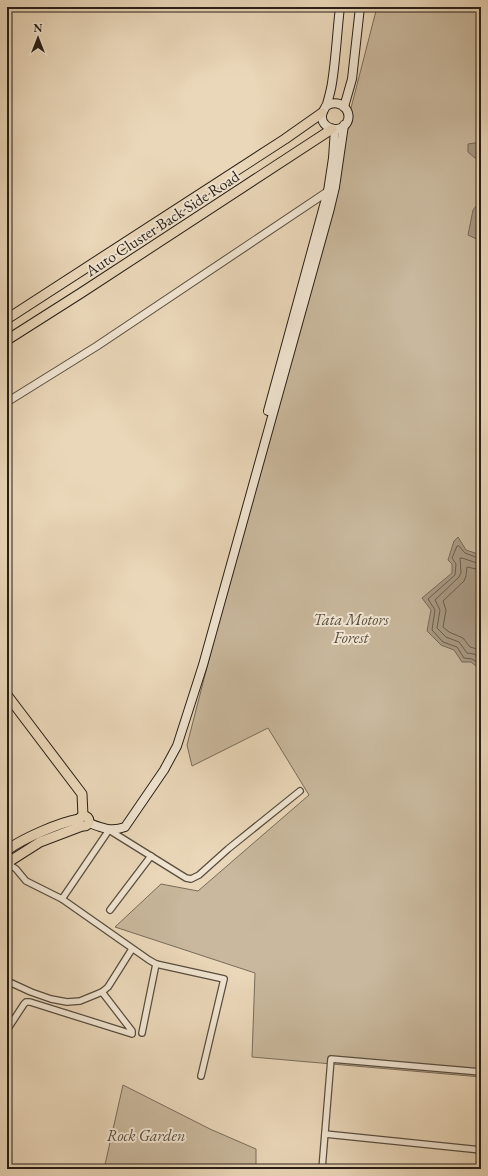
<svg xmlns="http://www.w3.org/2000/svg" width="488" height="1176" font-family="'EB Garamond',serif">
	<style>
		.green { fill: #c9b89d; stroke: #786c5a }
		.water { fill: #a89882; stroke: #756857 }
		.lines { fill: none; stroke-linecap: round; stroke-linejoin: round }
		.shore { stroke: #685c4c; stroke-width: 1 }
		.minor-casing { stroke: #584d3f; stroke-width: 8 }
		.tertiary-casing { stroke: #584d3f; stroke-width: 9 }
		.secondary-casing { stroke: #281f16; stroke-width: 10 }
		.primary-casing { stroke: #281f16; stroke-width: 11 }
		.minor { stroke: #f1e5d2; stroke-width: 5.5 }
		.tertiary { stroke: #f1e5d2; stroke-width: 7 }
		.secondary { stroke: #f1e5d2; stroke-width: 8 }
		.primary { stroke: #ead7b9; stroke-width: 9 }
		.labels { text-anchor: middle; stroke-width: 4; stroke-linejoin: round; paint-order: stroke }
		.street-label { font-size: 16px; fill: #281f16; stroke: #f1e5d2 }
		.park-label { font-size: 16px; font-style: italic; fill: #584d3e; stroke: #f1e5d2 }
	</style>
	<rect width="100%" height="100%" fill="#ead7b9"/>
	<filter id="stains"><feTurbulence type="fractalNoise" baseFrequency=".005" numOctaves="4"/><feColorMatrix values="0 0 0 0 .2 0 0 0 0 .09 0 0 0 0 .02 0 0 0 .5 -.17"/></filter>
	<radialGradient id="worn" r=".72"><stop offset=".6" stop-color="#630" stop-opacity="0"/><stop offset="1" stop-color="#630" stop-opacity=".3"/></radialGradient>
	<!-- green -->
	<g class="green">
		<polygon points="377,7 481,7 481,1077 252,1057 255,973 115,927 161,884 198,891 309,795 268,728 192,766 187,745"/>
		<polygon points="123,1085 210,1129 256,1149 256,1169 104,1169"/>
	</g>
	<!-- water -->
	<g class="water">
		<polygon points="481,142 481,158 475,158 468,152 468,144"/>
		<polygon points="481,200 481,241 468,235 473,210"/>
		<polygon points="458,537 466,550 481,555 481,670 471,662 462,662 454,650 441,645 427,631 431,610 422,598 452,573 452,564 448,560 454,541"/>
	</g>
	<g class="lines">
		<!-- shore -->
		<g class="shore">
			<polyline points="481,559 465,553 459,546 457,546 452,558 456,564 455,575 428,599 435,610 432,630 443,642 457,647 464,658 472,659 481,665"/>
			<polyline points="481,564 477,563 462,558 460,558 461,573 459,577 435,600 440,610 437,628 446,637 459,642 467,653 474,654 481,659"/>
			<polyline points="481,570 467,567 466,576 464,581 443,601 446,610 443,627 449,632 463,638 470,647 477,649 481,651"/>
		</g>
		<!-- minor casing -->
		<g class="minor-casing">
			<g id="minor">
				<polyline points="7,863 16,869 26,881 62,899 149,960 156,964 224,979 201,1076"/>
				<polyline points="62,899 109,830 186,878 191,879 199,875 228,849 300,791"/>
				<polyline points="110,910 151,856"/>
				<polyline points="7,981 31,992 51,999 67,1002 80,1001 102,992 108,987 132,949"/>
				<polyline points="7,1030 24,1004 26,1002 30,1002 132,1034 132,1031 102,992"/>
				<polyline points="142,1033 156,964"/>
				<polyline points="325,1134 481,1150"/>
				<polyline points="322,1169 331,1059 481,1072"/>
				<polyline points="481,1169 481,1168"/>
			</g>
		</g>
		<!-- tertiary casing -->
		<g class="tertiary-casing">
			<polyline id="tertiary" points="7,402 97,346 330,190"/>
		</g>
		<!-- secondary casing -->
		<g class="secondary-casing">
			<g id="secondary">
				<path d="M326 106C342 96 357 116 343 127 335 132 323 127 322 118 321 112 325 109 327 104 329 97 331 90 332 83 336 58 337 32 340 7"/>
				<polyline points="344,107 352,79 360,7"/>
				<polyline points="268,411 328,191 333,158 335,129"/>
				<path d="M89 823C102 828 111 832 125 827L164 770 177 746 203 665 329 212 335 187 344 125"/>
			</g>
		</g>
		<!-- primary casing -->
		<g class="primary-casing">
			<g id="primary">
				<polyline points="7,319 285,139 322,113"/>
				<polyline points="7,340 81,293 332,129"/>
				<polyline points="7,695 82,794 83,816"/>
				<circle cx="84" cy="821" r="5"/>
				<path d="M7 850C24 838 58 823 79 819"/>
				<polyline points="7,863 40,842 82,826"/>
			</g>
		</g>
		<!-- minor -->
		<use href="#minor" class="minor"/>
		<!-- tertiary -->
		<use href="#tertiary" class="tertiary"/>
		<!-- secondary -->
		<use href="#secondary" class="secondary"/>
		<!-- primary -->
		<use href="#primary" class="primary"/>
	</g>
	<g class="labels">
		<!-- street labels -->
		<g class="street-label">
			<text transform="translate(162 223) rotate(-33)" y="6">Auto Cluster Back Side Road</text>
		</g>
		<!-- park labels -->
		<g class="park-label">
			<text x="351" y="625">Tata Motors<tspan x="351" dy="18">Forest</tspan></text>
			<text x="146" y="1141">Rock Garden</text>
		</g>
	</g>
	<!-- margin -->
	<rect width="488" height="1176" fill="none" stroke="#ead7b9" stroke-width="24"/>
	<rect x="8" y="8" width="472" height="1160" fill="none" stroke="#281f16" stroke-width="2"/>
	<rect x="12" y="12" width="464" height="1152" fill="none" stroke="#281f16"/>
	<!-- north arrow -->
	<g transform="translate(38 38)" stroke="#f1e5d2" stroke-width="3" paint-order="stroke">
	<path d="M0-3L7 15L0 10L-7 15Z" fill="#281f16"/>
	<text y="-6" font-size="11" font-weight="bold" text-anchor="middle" fill="#281f16">N</text>
	</g>
	<rect width="100%" height="100%" filter="url(#stains)"/>
	<rect width="100%" height="100%" fill="url(#worn)"/>
</svg>
